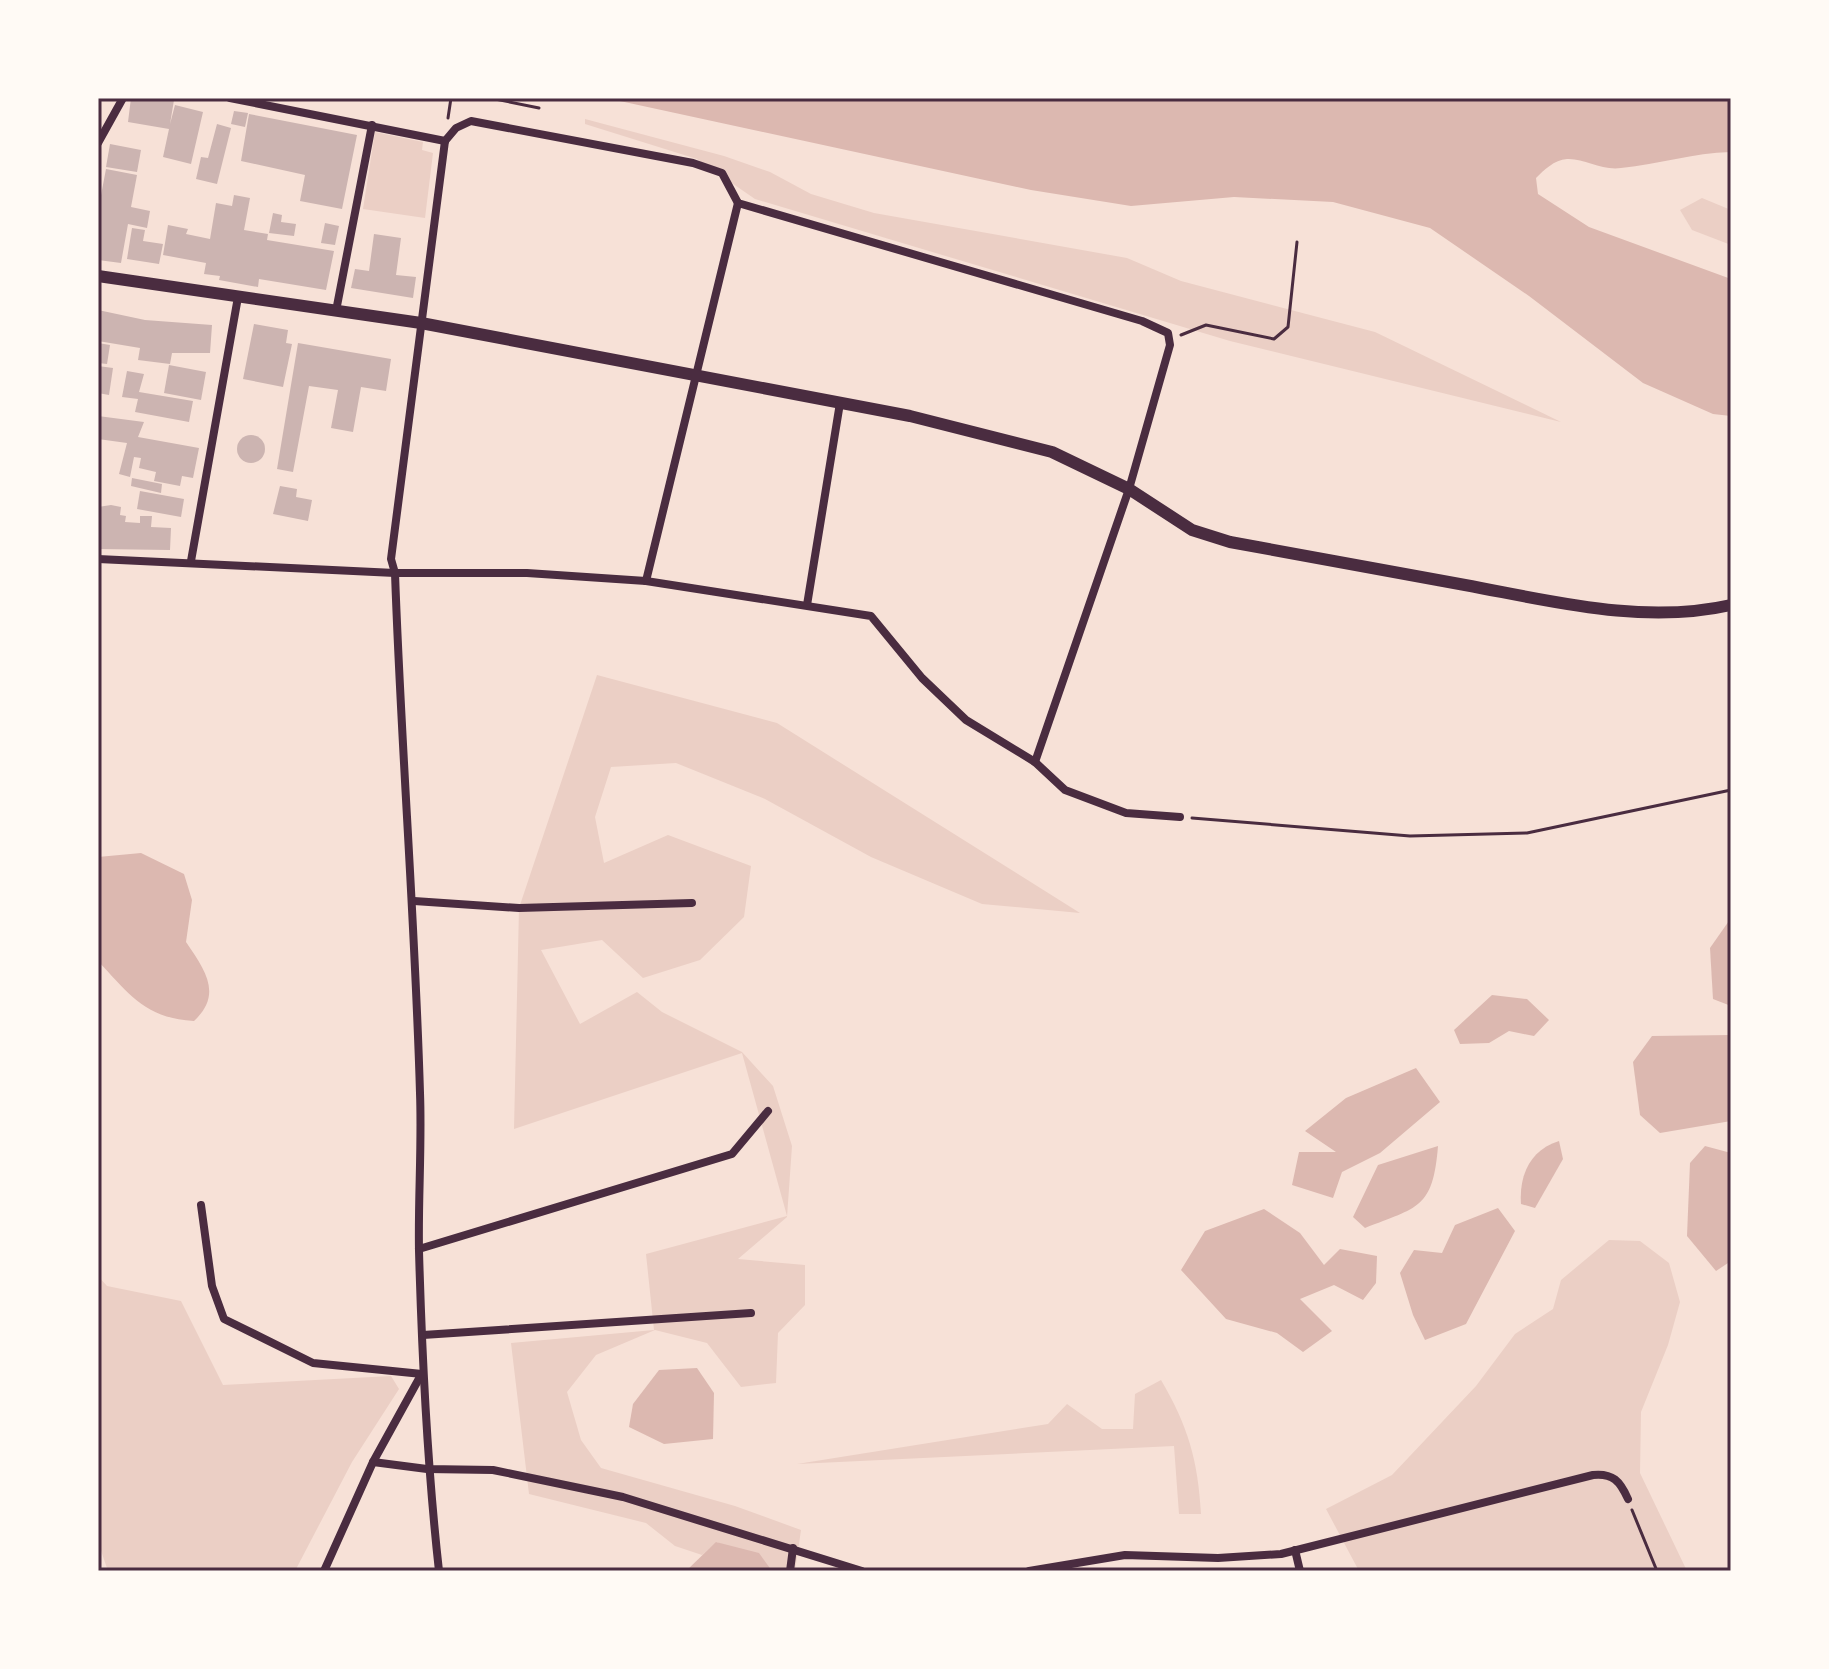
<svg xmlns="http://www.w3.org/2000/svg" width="1829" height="1669" font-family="'Varela Round',sans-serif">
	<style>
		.green { fill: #ebcfc5 }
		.water { fill: #dcb8b0 }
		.building { fill: #ccb4b1 }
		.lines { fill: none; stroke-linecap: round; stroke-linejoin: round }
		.path { stroke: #4a2c40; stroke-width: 3 }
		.minor { stroke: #4a2c40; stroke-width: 8 }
		.tertiary { stroke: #4a2c40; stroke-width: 12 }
		.neatline { fill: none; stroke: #4a2c40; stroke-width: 3 }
	</style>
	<rect width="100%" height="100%" fill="#f7e1d7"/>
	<!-- green -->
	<g class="green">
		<polygon points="585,119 724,156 770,172 811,194 874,213 1127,258 1181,281 1375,332 1561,422 1230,341 755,199 697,159 585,124"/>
		<polygon points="375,132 423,142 422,150 433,153 425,218 363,209"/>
		<polygon points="1702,198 1731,210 1731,245 1692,230 1680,210"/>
		<polygon points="597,675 777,723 1080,913 982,904 871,857 765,799 676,763 611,767 595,817 604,863 668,835 751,866 744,917 700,960 643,978 602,940 541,950 580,1024 637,992 662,1012 742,1052 773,1086 792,1146 787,1217 738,1259 805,1265 805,1305 778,1333 776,1383 741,1387 707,1343 655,1330 596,1355 567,1392 581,1440 601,1468 735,1506 801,1530 795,1571 772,1571 717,1542 702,1555 675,1546 646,1523 529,1494 511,1343 654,1330 646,1254 787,1216 742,1053 514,1129 519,908"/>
		<polygon points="1609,1240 1640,1241 1669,1263 1680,1302 1668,1345 1641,1412 1640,1473 1687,1571 1359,1571 1326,1509 1392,1475 1476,1386 1515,1334 1553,1309 1561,1280"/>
		<polygon points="98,1276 107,1286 181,1301 223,1385 391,1376 399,1389 352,1462 295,1571 108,1571 98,1542"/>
		<path d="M1161 1380C1188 1426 1198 1460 1201 1514H1179L1174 1446 797 1464 1048 1424 1067 1404 1102 1429H1133L1135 1394Z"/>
	</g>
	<!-- water -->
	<g class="water">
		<path d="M606 98H1731V152C1693 153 1659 164 1621 168 1602 171 1584 158 1567 159 1554 160 1544 170 1536 178L1538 194 1589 227 1731 279V416L1713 414 1643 383 1529 296 1430 228 1333 202 1234 197 1131 206 1031 190Z"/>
		<path d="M141 853 184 874 192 900 186 942C205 970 223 994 194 1021 145 1018 130 995 98 961V857Z"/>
		<polygon points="1731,918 1731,1006 1713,999 1710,948"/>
		<polygon points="1492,995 1527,999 1549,1020 1534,1036 1509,1031 1489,1043 1460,1044 1454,1030"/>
		<polygon points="1731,1035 1731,1121 1660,1133 1640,1115 1633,1062 1652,1036"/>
		<polygon points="1416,1068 1440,1102 1380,1153 1342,1172 1333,1198 1292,1185 1299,1152 1336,1152 1305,1131 1346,1098"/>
		<path d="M1559 1141 1563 1159 1535 1208 1521 1204C1519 1175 1530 1150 1559 1141Z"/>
		<path d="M1438 1146C1433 1209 1418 1207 1365 1228L1353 1217 1378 1165Z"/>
		<polygon points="1705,1146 1731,1153 1731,1261 1716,1271 1687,1236 1690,1163"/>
		<polygon points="1498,1208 1515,1231 1466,1324 1425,1340 1413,1315 1400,1273 1414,1250 1442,1253 1455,1225"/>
		<polygon points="1264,1209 1300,1233 1324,1265 1340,1249 1377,1256 1376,1283 1363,1300 1334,1285 1300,1299 1332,1331 1303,1352 1277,1333 1226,1319 1181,1270 1205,1231"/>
		<polygon points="697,1368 714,1393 713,1439 664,1444 629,1427 633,1404 659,1370"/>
		<polygon points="716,1542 759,1553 772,1571 686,1571"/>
	</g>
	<!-- building -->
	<g class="building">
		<polygon points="131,98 174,100 170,124 175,105 203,112 191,164 163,157 169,129 128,122"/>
		<polygon points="234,111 248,113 245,127 231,124"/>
		<polygon points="249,114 357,135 342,209 300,201 305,175 241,161"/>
		<polygon points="217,124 231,128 217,184 196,179 201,157 208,158"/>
		<polygon points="110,144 141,150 137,172 106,167"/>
		<polygon points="106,169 137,175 131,207 150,211 147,228 128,224 121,263 98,260 98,211"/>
		<polygon points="234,195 250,198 244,230 268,234 267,240 334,251 326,290 259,279 258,287 219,280 220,276 204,274 206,263 163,255 168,225 188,229 186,234 210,239 216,203 232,206"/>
		<polygon points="273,213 282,215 281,222 296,224 294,236 269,233"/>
		<polygon points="325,223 339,226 335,245 321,243"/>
		<polygon points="132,228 145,230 143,241 163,244 159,264 127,259"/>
		<polygon points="374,234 401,238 396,275 416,277 413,298 351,288 355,269 369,271"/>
		<polygon points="98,310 145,320 212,325 210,353 172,353 170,364 138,360 140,348 98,341"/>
		<polygon points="254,324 288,330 286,343 292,344 283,387 243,379"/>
		<polygon points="98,343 110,345 107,364 98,363"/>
		<polygon points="298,343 391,359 386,391 361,387 353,432 331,428 338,390 309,386 293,472 277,469"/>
		<polygon points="169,365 206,372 201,400 164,393"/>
		<polygon points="98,366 113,368 109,395 98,393"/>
		<polygon points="127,371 144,374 139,392 193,401 189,422 135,412 138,399 122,397"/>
		<polygon points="98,416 144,422 138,437 199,448 193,478 182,476 180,486 154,481 156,472 139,468 141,458 134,457 130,477 119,474 127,443 98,439"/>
		<circle cx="251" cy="449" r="14"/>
		<polygon points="132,478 162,484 161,493 131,486"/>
		<polygon points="280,486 297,489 296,497 312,500 308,521 273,514"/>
		<polygon points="140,491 184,499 181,517 137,509"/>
		<polygon points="111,505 121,507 120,515 126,516 125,522 140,523 140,516 152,516 151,527 171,528 170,550 98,549 98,507"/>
	</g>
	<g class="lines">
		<!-- path -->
		<g class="path">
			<polyline points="490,98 539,108"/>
			<polyline points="448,118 451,98"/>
			<polyline points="1181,335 1206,325 1274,339 1288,327 1297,242"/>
			<polyline points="1192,818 1410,836 1527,833 1731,790"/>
			<polyline points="1632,1510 1657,1571"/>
		</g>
		<!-- minor -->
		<g class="minor">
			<polyline points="230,98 445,141"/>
			<polyline points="445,141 456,128 471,121 693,163 722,173 738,203 1142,321 1168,333 1170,345 1129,489 1035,762"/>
			<polyline points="98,143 123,98"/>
			<polyline points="336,311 372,125"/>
			<polyline points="98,559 395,573 527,573 646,581 871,616 922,678 966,720 1035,762 1065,790 1126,813 1180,817"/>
			<polyline points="191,561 238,297"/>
			<polyline points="646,581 738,203"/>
			<polyline points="807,605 840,403"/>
			<polyline points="414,901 519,908 692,903"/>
			<polyline points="201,1205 212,1286 224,1319 313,1363 422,1374"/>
			<polyline points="419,1249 732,1154 768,1111"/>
			<polyline points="423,1335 751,1313"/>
			<polyline points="373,1462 427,1469 493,1470 623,1497 862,1571"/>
			<polyline points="1295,1550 1300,1571"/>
			<polyline points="324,1571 373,1462 421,1375"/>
			<path d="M439 1571C427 1464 422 1358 419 1251 418 1198 422 1146 420 1093 415 919 401 746 395 573L391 559 445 141"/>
			<polyline points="790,1571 793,1548"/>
			<path d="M1029 1571 1125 1555 1218 1558 1281 1554 1593 1475C1613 1473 1620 1481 1628 1499"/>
		</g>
		<!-- tertiary -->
		<path class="tertiary" d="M98 276 421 323 910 416 1052 452 1129 489 1192 530 1230 542C1308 556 1386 570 1465 585 1552 601 1643 625 1731 605"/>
	</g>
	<!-- border -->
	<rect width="1829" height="1669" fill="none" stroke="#fffaf5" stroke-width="200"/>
	<rect x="100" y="100" width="1629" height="1469" class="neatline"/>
</svg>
